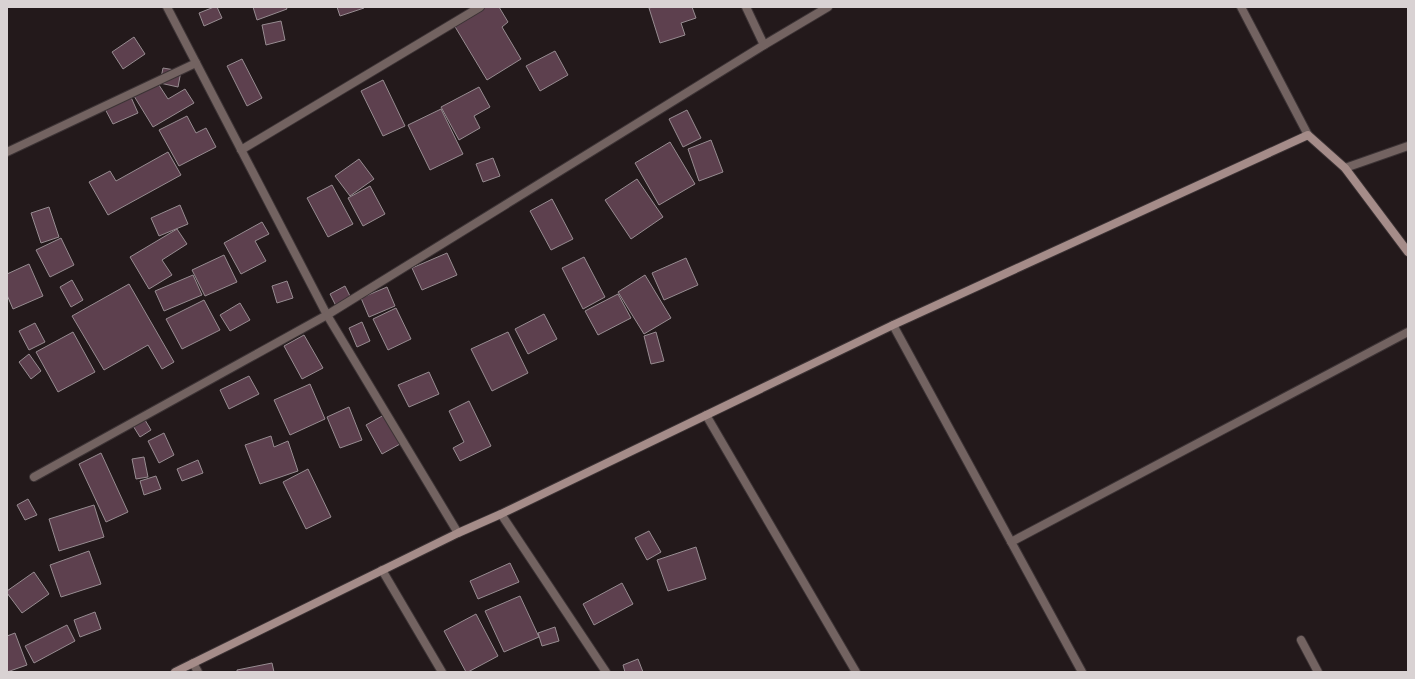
<svg xmlns="http://www.w3.org/2000/svg" width="1415" height="679" font-family="Ubuntu,sans-serif">
	<style>
		.building { fill: #5d404e; stroke: #978c91 }
		.lines { fill: none; stroke-linecap: round; stroke-linejoin: round }
		.minor-casing { stroke: #3c3335; stroke-width: 10 }
		.tertiary-casing { stroke: #3c3335; stroke-width: 10 }
		.secondary-casing { stroke: #3c3335; stroke-width: 10 }
		.minor { stroke: #736361; stroke-width: 8 }
		.tertiary { stroke: #736361; stroke-width: 8 }
		.secondary { stroke: #a58c89; stroke-width: 8 }
	</style>
	<rect width="100%" height="100%" fill="#23191b"/>
	<!-- building -->
	<g class="building">
		<polygon points="214,7 217,7 222,18 204,26 199,13"/>
		<polygon points="253,7 286,7 287,9 257,20"/>
		<polygon points="337,7 364,7 364,8 340,16"/>
		<polygon points="473,7 499,7 508,22 502,27 521,59 487,80 451,20"/>
		<polygon points="653,7 692,7 696,18 681,23 685,35 660,43 649,8"/>
		<polygon points="281,21 285,40 266,45 262,25"/>
		<polygon points="134,37 145,54 123,69 112,52"/>
		<polygon points="555,51 568,75 540,91 526,66"/>
		<polygon points="242,59 262,98 247,106 227,66"/>
		<polygon points="163,68 181,71 178,87 160,83"/>
		<polygon points="383,80 405,126 383,136 361,91"/>
		<polygon points="157,82 168,99 185,89 194,103 153,127 134,96"/>
		<polygon points="479,87 490,107 474,116 480,128 459,140 441,107"/>
		<polygon points="130,95 138,113 113,124 104,107"/>
		<polygon points="441,109 463,154 430,170 408,125"/>
		<polygon points="687,110 701,138 683,147 669,119"/>
		<polygon points="187,116 196,133 206,128 216,147 179,166 159,130"/>
		<polygon points="711,140 723,172 699,181 688,149"/>
		<polygon points="670,142 695,184 659,205 635,163"/>
		<polygon points="168,152 181,175 108,215 89,182 110,171 116,181"/>
		<polygon points="493,158 500,176 483,182 476,164"/>
		<polygon points="359,159 374,179 350,196 335,176"/>
		<polygon points="637,179 663,217 631,239 605,200"/>
		<polygon points="332,185 353,224 328,237 307,198"/>
		<polygon points="370,186 385,214 363,226 348,198"/>
		<polygon points="552,199 573,239 551,250 530,211"/>
		<polygon points="180,205 188,224 159,236 151,218"/>
		<polygon points="49,207 59,237 41,243 31,213"/>
		<polygon points="262,222 269,234 255,241 266,261 241,274 224,243"/>
		<polygon points="177,229 187,244 162,260 172,275 149,289 130,257"/>
		<polygon points="61,238 74,265 50,277 36,250"/>
		<polygon points="447,253 457,275 422,290 412,268"/>
		<polygon points="224,255 237,282 205,296 192,270"/>
		<polygon points="584,257 605,297 583,309 562,268"/>
		<polygon points="686,258 698,285 664,300 652,273"/>
		<polygon points="29,264 43,296 13,309 7,295 7,274"/>
		<polygon points="193,275 202,295 164,311 155,291"/>
		<polygon points="645,275 671,318 644,334 618,292"/>
		<polygon points="72,280 83,300 71,307 60,287"/>
		<polygon points="287,281 293,298 277,303 272,286"/>
		<polygon points="129,284 174,362 162,369 148,345 104,370 72,316"/>
		<polygon points="345,286 352,300 337,308 330,294"/>
		<polygon points="387,287 395,306 369,317 361,298"/>
		<polygon points="618,294 631,318 598,335 585,311"/>
		<polygon points="204,300 220,330 182,349 166,319"/>
		<polygon points="240,303 250,320 230,331 220,315"/>
		<polygon points="396,308 411,339 388,350 373,319"/>
		<polygon points="544,314 557,339 528,354 515,329"/>
		<polygon points="362,322 370,341 357,347 349,328"/>
		<polygon points="35,323 45,342 29,350 19,331"/>
		<polygon points="73,332 95,372 58,392 36,352"/>
		<polygon points="508,332 528,373 492,391 471,349"/>
		<polygon points="656,332 664,361 651,364 644,336"/>
		<polygon points="304,335 323,368 302,379 284,346"/>
		<polygon points="29,354 41,371 31,379 19,362"/>
		<polygon points="429,372 439,394 409,407 398,385"/>
		<polygon points="249,376 259,394 229,409 220,390"/>
		<polygon points="310,384 325,419 290,435 274,400"/>
		<polygon points="469,401 491,446 460,461 453,448 464,442 449,411"/>
		<polygon points="349,407 362,440 340,448 327,417"/>
		<polygon points="142,415 151,430 140,437 130,421"/>
		<polygon points="384,415 400,444 382,454 366,425"/>
		<polygon points="164,433 174,455 159,463 148,441"/>
		<polygon points="271,436 274,447 288,441 298,471 260,484 245,445"/>
		<polygon points="101,453 128,512 106,522 79,464"/>
		<polygon points="144,457 148,477 136,479 132,459"/>
		<polygon points="198,460 203,473 182,481 177,469"/>
		<polygon points="308,469 331,517 306,529 283,482"/>
		<polygon points="156,476 161,489 144,495 140,481"/>
		<polygon points="28,499 37,515 25,520 17,505"/>
		<polygon points="94,505 104,537 59,551 49,519"/>
		<polygon points="649,531 661,552 647,560 635,538"/>
		<polygon points="696,547 706,579 668,591 657,560"/>
		<polygon points="89,551 101,584 61,597 50,565"/>
		<polygon points="510,563 519,582 478,599 470,581"/>
		<polygon points="34,572 49,594 22,613 7,593 7,591"/>
		<polygon points="622,583 633,604 594,625 583,604"/>
		<polygon points="520,596 539,637 504,652 485,611"/>
		<polygon points="95,612 101,629 80,637 74,620"/>
		<polygon points="476,614 498,656 468,672 466,672 444,631"/>
		<polygon points="67,625 75,641 34,663 25,646"/>
		<polygon points="555,627 559,641 542,646 538,633"/>
		<polygon points="15,633 27,665 7,672 7,636"/>
		<polygon points="638,659 643,672 625,672 623,665"/>
		<polygon points="272,663 274,672 237,672 237,670"/>
	</g>
	<g class="lines">
		<!-- minor casing -->
		<g class="minor-casing">
			<g id="minor">
				<polyline points="167,7 327,315 458,533"/>
				<polyline points="746,7 764,45"/>
				<polyline points="1241,7 1308,135"/>
				<polyline points="241,150 480,7"/>
				<polyline points="7,152 196,63"/>
				<polyline points="893,325 1082,672"/>
				<polyline points="706,415 856,672"/>
				<polyline points="34,477 327,315 764,45 828,7"/>
				<polyline points="501,514 606,672"/>
				<polyline points="1011,542 1408,332"/>
				<polyline points="382,570 442,672"/>
				<polyline points="1301,640 1318,672"/>
				<polyline points="193,663 198,672"/>
			</g>
		</g>
		<!-- tertiary casing -->
		<g class="tertiary-casing">
			<polyline id="tertiary" points="1345,168 1408,146"/>
		</g>
		<!-- secondary casing -->
		<g class="secondary-casing">
			<polyline id="secondary" points="175,672 458,533 501,514 893,325 1308,135 1345,168 1408,252"/>
		</g>
		<!-- minor -->
		<use href="#minor" class="minor"/>
		<!-- tertiary -->
		<use href="#tertiary" class="tertiary"/>
		<!-- secondary -->
		<use href="#secondary" class="secondary"/>
	</g>
	<!-- border -->
	<rect width="1415" height="679" fill="none" stroke="#d9d2d3" stroke-width="16"/>
</svg>
